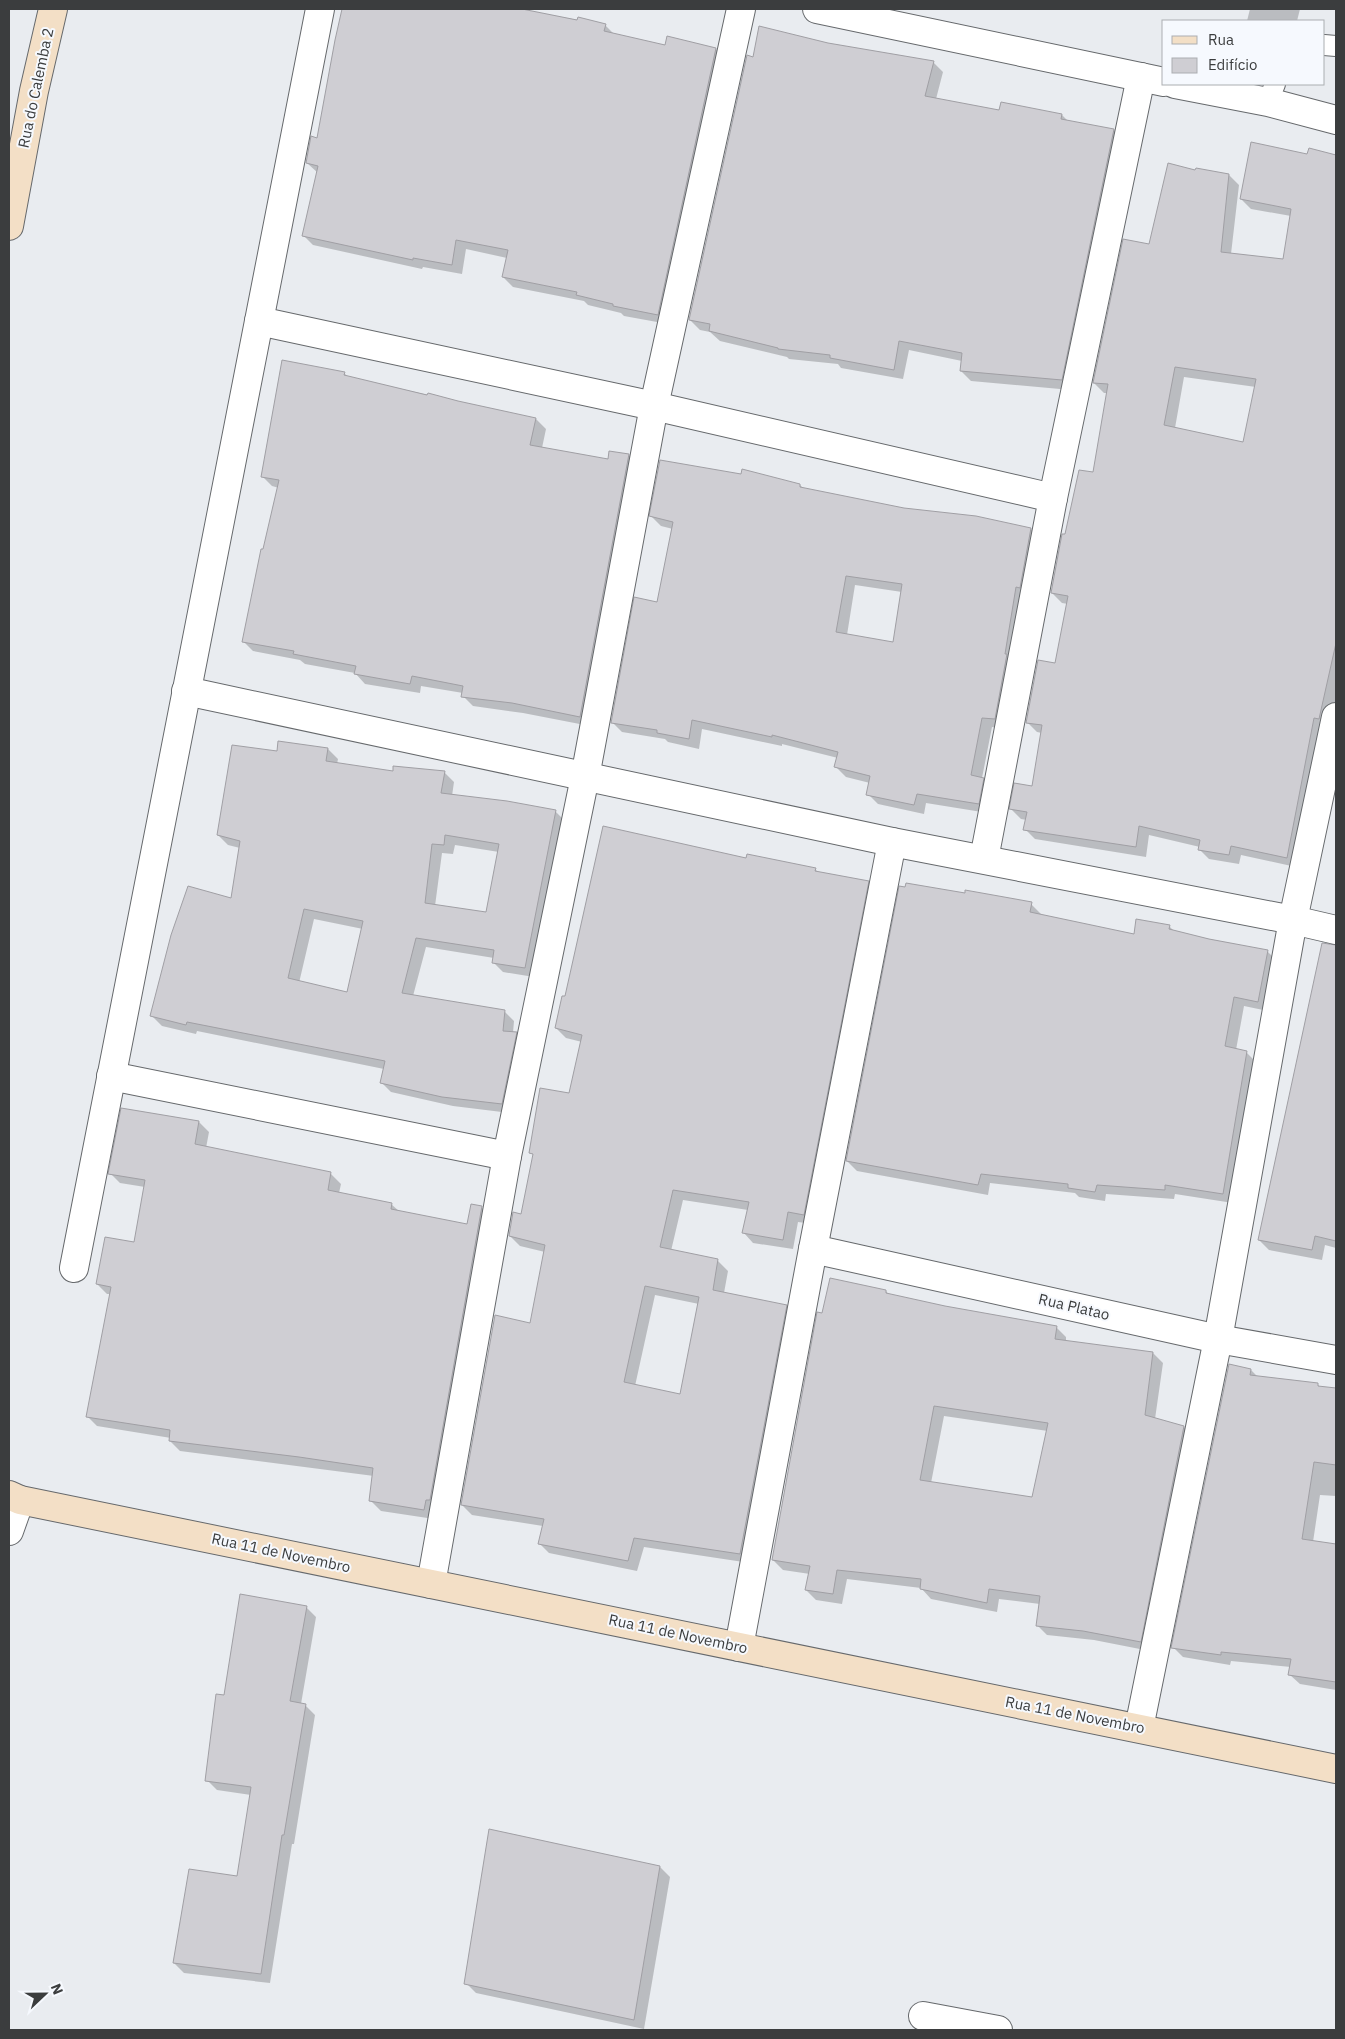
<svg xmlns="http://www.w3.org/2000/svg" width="1345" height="2039" font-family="'IBM Plex Sans',sans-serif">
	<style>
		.shadow { fill: #0003; fill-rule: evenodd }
		.building { fill: #cfced3; stroke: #a09fa4; fill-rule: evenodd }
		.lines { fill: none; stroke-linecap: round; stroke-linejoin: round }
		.service-casing { stroke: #66696c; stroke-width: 22 }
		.minor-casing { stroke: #66696c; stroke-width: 30 }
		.secondary-casing { stroke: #66696c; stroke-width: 30 }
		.service { stroke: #fff; stroke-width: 20 }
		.minor { stroke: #fff; stroke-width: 28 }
		.secondary { stroke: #f3dfc6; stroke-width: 28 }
		.labels { text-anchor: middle; stroke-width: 4; stroke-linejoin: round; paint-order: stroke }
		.street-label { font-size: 15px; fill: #3b3d3e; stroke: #f6f9fe }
	</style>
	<rect width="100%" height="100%" fill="#e9ecf0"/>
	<!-- shadow -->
	<g class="shadow">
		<polygon points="343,9 518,9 605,25 615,35 666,47 668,38 716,49 726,59 668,324 624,316 621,313 588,305 584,301 513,287 503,277 507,258 466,249 462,274 423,267 422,269 313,245 303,235 318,173 307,163 318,139"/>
		<polygon points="1250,9 1300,9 1297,21 1247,21"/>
		<polygon points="828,44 933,62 943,72 936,99 1000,112 1062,115 1069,122 1114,130 1124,140 1071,390 971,381 961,371 962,361 909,350 903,379 841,368 838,364 789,359 787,357 720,341 710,332 700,330 690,320 754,59"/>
		<path d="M1310 150 1336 157V715L1296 867 1241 855 1239 864 1209 859 1199 849 1200 847 1149 835 1146 857 1035 839 1025 829 1027 820 1021 819 1011 809 1033 787 1042 733 1037 732 1027 722 1056 664 1068 604 1062 603 1052 593 1066 536 1094 474 1108 393H1104L1094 383 1150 246 1196 171 1229 175 1239 185 1231 254 1284 260 1291 216 1251 209 1241 199 1308 156ZM1184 377 1256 387 1244 444 1175 428Z"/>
		<polygon points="344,373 348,377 536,419 546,429 542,448 609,460 629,455 638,465 590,726 523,713 473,706 463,696 463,693 421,686 420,693 365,684 355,673 305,664 300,660 253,651 243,641 279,488 272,486 262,476"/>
		<path d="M800 485 804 489 904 509 1031 529 1041 539 1004 729 992 727 982 778 993 789 988 813 926 803 924 814 878 804 868 794 870 783 846 777 836 767 838 758 782 744V746L702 729 699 749 668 742 665 739 622 732 612 722 658 604 673 529 661 526 651 516ZM855 585 902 592 894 643 847 635Z"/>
		<path d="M328 749 338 759 337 764 394 772H444L454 782 452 796 555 811 565 821 534 977 503 972 493 962 494 958 426 947 413 996 504 1011 514 1021 513 1033H516L526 1043 511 1113 453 1106 391 1092 381 1082 384 1069 197 1031 196 1034 162 1026 152 1016 232 900 240 848 228 845 218 835 278 752ZM455 845 499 852 487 914 435 906 442 853 453 854ZM314 919 363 929 348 993 299 983Z"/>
		<path d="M747 860 815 869 818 872 868 882 878 892 813 1224 798 1222 793 1249 753 1243 744 1233 748 1210 683 1200 671 1251 718 1261 728 1271 724 1293 786 1306 796 1316 750 1563 644 1547 637 1571 549 1553 539 1543 543 1526 472 1515 462 1505 531 1324 545 1252 520 1246 510 1236 522 1215 534 1156 531 1152 570 1094 582 1042 566 1038 556 1028 566 998ZM655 1295 699 1304 681 1395 635 1386Z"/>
		<polygon points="1031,904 1041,914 1041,915 1135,935 1169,926 1175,932 1267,951 1277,961 1268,1011 1244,1006 1236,1050 1246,1052 1256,1062 1233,1203 1175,1194 1174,1199 1106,1194 1105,1201 1079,1197 1075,1193 990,1183 988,1195 857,1171 847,1161"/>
		<polygon points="1317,973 1336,977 1336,1248 1325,1245 1322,1260 1269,1250 1259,1240"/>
		<polygon points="199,1122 209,1132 206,1148 331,1174 341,1184 339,1193 391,1204 400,1212 468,1226 482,1208 492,1217 434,1519 381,1511 371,1501 374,1476 180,1451 170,1441 171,1438 97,1426 87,1416 111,1294 107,1294 97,1284 135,1244 145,1187 120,1183 110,1173"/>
		<path d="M886 1291 889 1295 945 1307 1056 1327 1066 1337V1342L1153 1353 1163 1363 1155 1419 1184 1427 1194 1437 1150 1651 1094 1640 1047 1635 1037 1625 1040 1604 999 1599 997 1612 931 1599 921 1588 847 1579 842 1604 816 1600 806 1590 810 1574 783 1570 773 1560 823 1314ZM944 1416 1048 1431 1033 1499 931 1483Z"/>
		<polygon points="1251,1370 1258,1377 1317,1384 1320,1387 1336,1389 1336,1496 1320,1495 1313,1542 1336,1546 1336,1690 1300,1684 1290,1675 1291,1667 1231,1661 1230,1665 1183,1657 1173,1647"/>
		<polygon points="306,1607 316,1617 301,1704 305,1705 315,1715 294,1844 292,1844 270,1983 184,1973 174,1963 238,1877 251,1795 217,1790 207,1780 225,1697"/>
		<polygon points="660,1867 670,1877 644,2029 476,1993 466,1983"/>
	</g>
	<!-- building -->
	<g class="building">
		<polygon points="342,9 522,9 577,20 578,17 606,24 604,31 665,45 667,36 716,48 658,315 613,306 613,304 576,295 577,292 502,277 508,250 456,240 452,265 413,258 413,260 302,236 318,166 306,163 311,136 317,138 335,40"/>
		<polygon points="759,26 828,43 934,61 925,96 999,110 1001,102 1062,114 1061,119 1114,129 1062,380 960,371 962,353 899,341 894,370 830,358 830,355 778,349 778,348 709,331 710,324 689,320 747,55 753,57"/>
		<path d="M1251 142 1307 154 1309 148 1336 155V643L1319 719 1314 718 1287 858 1231 846 1229 855 1198 850 1200 840 1139 826 1136 847 1023 830 1027 812 1009 809 1014 783 1032 786 1042 725 1026 723 1038 660 1055 663 1068 596 1051 593 1062 534H1065L1079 470 1093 472 1108 384 1093 383 1123 239 1149 244 1168 163 1195 170 1196 168 1229 174 1221 252 1283 259 1291 209 1240 199ZM1175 367 1256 379 1243 442 1164 425Z"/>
		<polygon points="282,360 345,372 344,375 427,395 428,393 458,401 536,418 530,445 608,459 609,451 629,454 580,717 512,703 461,697 463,686 412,676 410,684 354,674 356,666 293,654 294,651 242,642 261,549 263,549 279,480 261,477"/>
		<path d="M660 460 741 474 742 469 800 484V487L904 508 976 516 1031 528 1020 588 1016 587 1005 654H1007L995 719 982 718 971 775 984 778 979 804 917 794 914 805 866 795 870 776 834 767 838 752 772 735V737L692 720 689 739 657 733V730L611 723 634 597 657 602 673 522 649 516ZM846 576 902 584 893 642 836 632Z"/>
		<path d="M278 741 328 748 326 761 393 771V766L445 771 441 793 507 801 556 810 525 968 492 963 494 950 416 938 402 993 505 1010 503 1031 517 1032 502 1104 442 1097 380 1083 385 1061 187 1022 186 1025 150 1016 171 935 188 886 231 898 240 841 217 835 232 745 277 751ZM445 835 499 844 486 912 425 903 432 844 444 845ZM304 909 363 921 347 992 288 978Z"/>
		<path d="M603 826 746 858 747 854 816 868 815 871 869 881 804 1215 788 1212 783 1240 742 1233 749 1202 673 1190 660 1247 718 1259 713 1290 787 1305 740 1554 634 1538 628 1561 538 1544 544 1519 461 1505 495 1315 530 1323 545 1245 509 1236 513 1212 521 1214 533 1154 529 1153 540 1088 569 1093 582 1035 555 1028 562 996H565ZM645 1286 699 1297 680 1394 624 1382Z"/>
		<polygon points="906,883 965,893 965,890 1032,902 1030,912 1134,934 1136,919 1170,925 1169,929 1209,939 1268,950 1258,1002 1234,997 1225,1046 1247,1051 1223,1194 1165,1185 1165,1190 1097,1185 1095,1192 1068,1188 1068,1184 981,1174 978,1185 846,1161 899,886 905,887"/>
		<polygon points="1322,943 1336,945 1336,1241 1315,1236 1312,1250 1258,1240"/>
		<polygon points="121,1108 199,1121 195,1144 331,1172 328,1190 392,1203 391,1209 467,1224 471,1204 482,1206 430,1500 426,1500 424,1510 369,1501 373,1468 299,1457 169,1441 170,1430 86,1417 111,1287 96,1284 105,1237 134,1242 145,1180 108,1174"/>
		<path d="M830 1278 886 1290V1293L945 1306 1057 1326 1055 1339 1153 1352 1145 1415 1184 1426 1141 1642 1083 1631 1036 1626 1040 1596 989 1589 987 1603 920 1589 921 1579 837 1570 833 1594 805 1590 810 1566 772 1560 817 1312 822 1313ZM934 1406 1048 1423 1032 1497 920 1480Z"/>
		<polygon points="1229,1364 1251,1369 1250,1375 1318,1383 1318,1386 1336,1388 1336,1465 1314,1462 1302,1539 1336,1544 1336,1682 1288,1675 1291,1659 1221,1652 1221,1655 1171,1648"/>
		<polygon points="240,1594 307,1606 290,1701 306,1704 284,1835 282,1835 261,1974 173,1963 189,1869 237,1876 251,1787 205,1781 216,1694 224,1695"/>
		<polygon points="489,1829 660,1866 634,2020 464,1984"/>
	</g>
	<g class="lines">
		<!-- service casing -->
		<g class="service-casing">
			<g id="service">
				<polyline points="1324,45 1336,46"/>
				<polyline points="1268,102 1275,84"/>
			</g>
		</g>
		<!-- minor casing -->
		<g class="minor-casing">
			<g id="minor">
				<polyline points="817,9 1164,82"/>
				<polyline points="1175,84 1268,102 1336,120"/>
				<polyline points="259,321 654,406 1053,498"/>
				<polyline points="186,691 892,842 1293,920 1336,930"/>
				<polyline points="984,859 1053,498 1141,77"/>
				<polyline points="111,1076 507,1156"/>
				<polyline points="813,1249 1218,1339 1336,1360"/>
				<polyline points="74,1268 320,9"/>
				<polyline points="9,1531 20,1500"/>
				<polyline points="431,1584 507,1156 585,777 654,406 741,9"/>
				<polyline points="739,1647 813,1249 892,842"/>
				<polyline points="1139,1728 1218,1339 1293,920 1336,717"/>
				<polyline points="923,2016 998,2030"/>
			</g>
		</g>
		<!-- secondary casing -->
		<g class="secondary-casing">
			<g id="secondary">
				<polyline points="9,226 34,91 53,9"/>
				<polyline points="9,1495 20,1500 1336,1769"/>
			</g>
		</g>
		<!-- service -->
		<use href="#service" class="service"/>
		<!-- minor -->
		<use href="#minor" class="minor"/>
		<!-- secondary -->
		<use href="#secondary" class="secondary"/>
	</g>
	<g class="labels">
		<!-- street labels -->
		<g class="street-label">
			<text transform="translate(36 88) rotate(-78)" y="5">Rua do Calemba 2</text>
			<text transform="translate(1074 1307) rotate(13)" y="5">Rua Platao</text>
			<text transform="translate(281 1553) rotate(12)" y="5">Rua 11 de Novembro</text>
			<text transform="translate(678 1634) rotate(12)" y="5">Rua 11 de Novembro</text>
			<text transform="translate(1075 1715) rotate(11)" y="5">Rua 11 de Novembro</text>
		</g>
	</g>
	<!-- border -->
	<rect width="1345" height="2039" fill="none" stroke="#3b3d3e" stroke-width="20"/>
	<!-- legend -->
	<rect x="1162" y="20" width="162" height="65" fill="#f6f9fe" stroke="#abaeb1"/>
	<rect x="1172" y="36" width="25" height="8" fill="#f3dfc6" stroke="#abaeb1"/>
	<text x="1208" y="45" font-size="15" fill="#3b3d3e">Rua</text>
	<rect x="1172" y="58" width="25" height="15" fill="#cfced3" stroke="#abaeb1"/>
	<text x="1208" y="70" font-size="15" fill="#3b3d3e">Edifício</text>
	<!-- north arrow -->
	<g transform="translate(45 1994) rotate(68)" stroke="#f6f9fe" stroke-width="4" paint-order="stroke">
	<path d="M0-4L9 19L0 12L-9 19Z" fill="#3b3d3e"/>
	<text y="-8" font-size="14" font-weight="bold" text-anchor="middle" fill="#3b3d3e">N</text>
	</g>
</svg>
